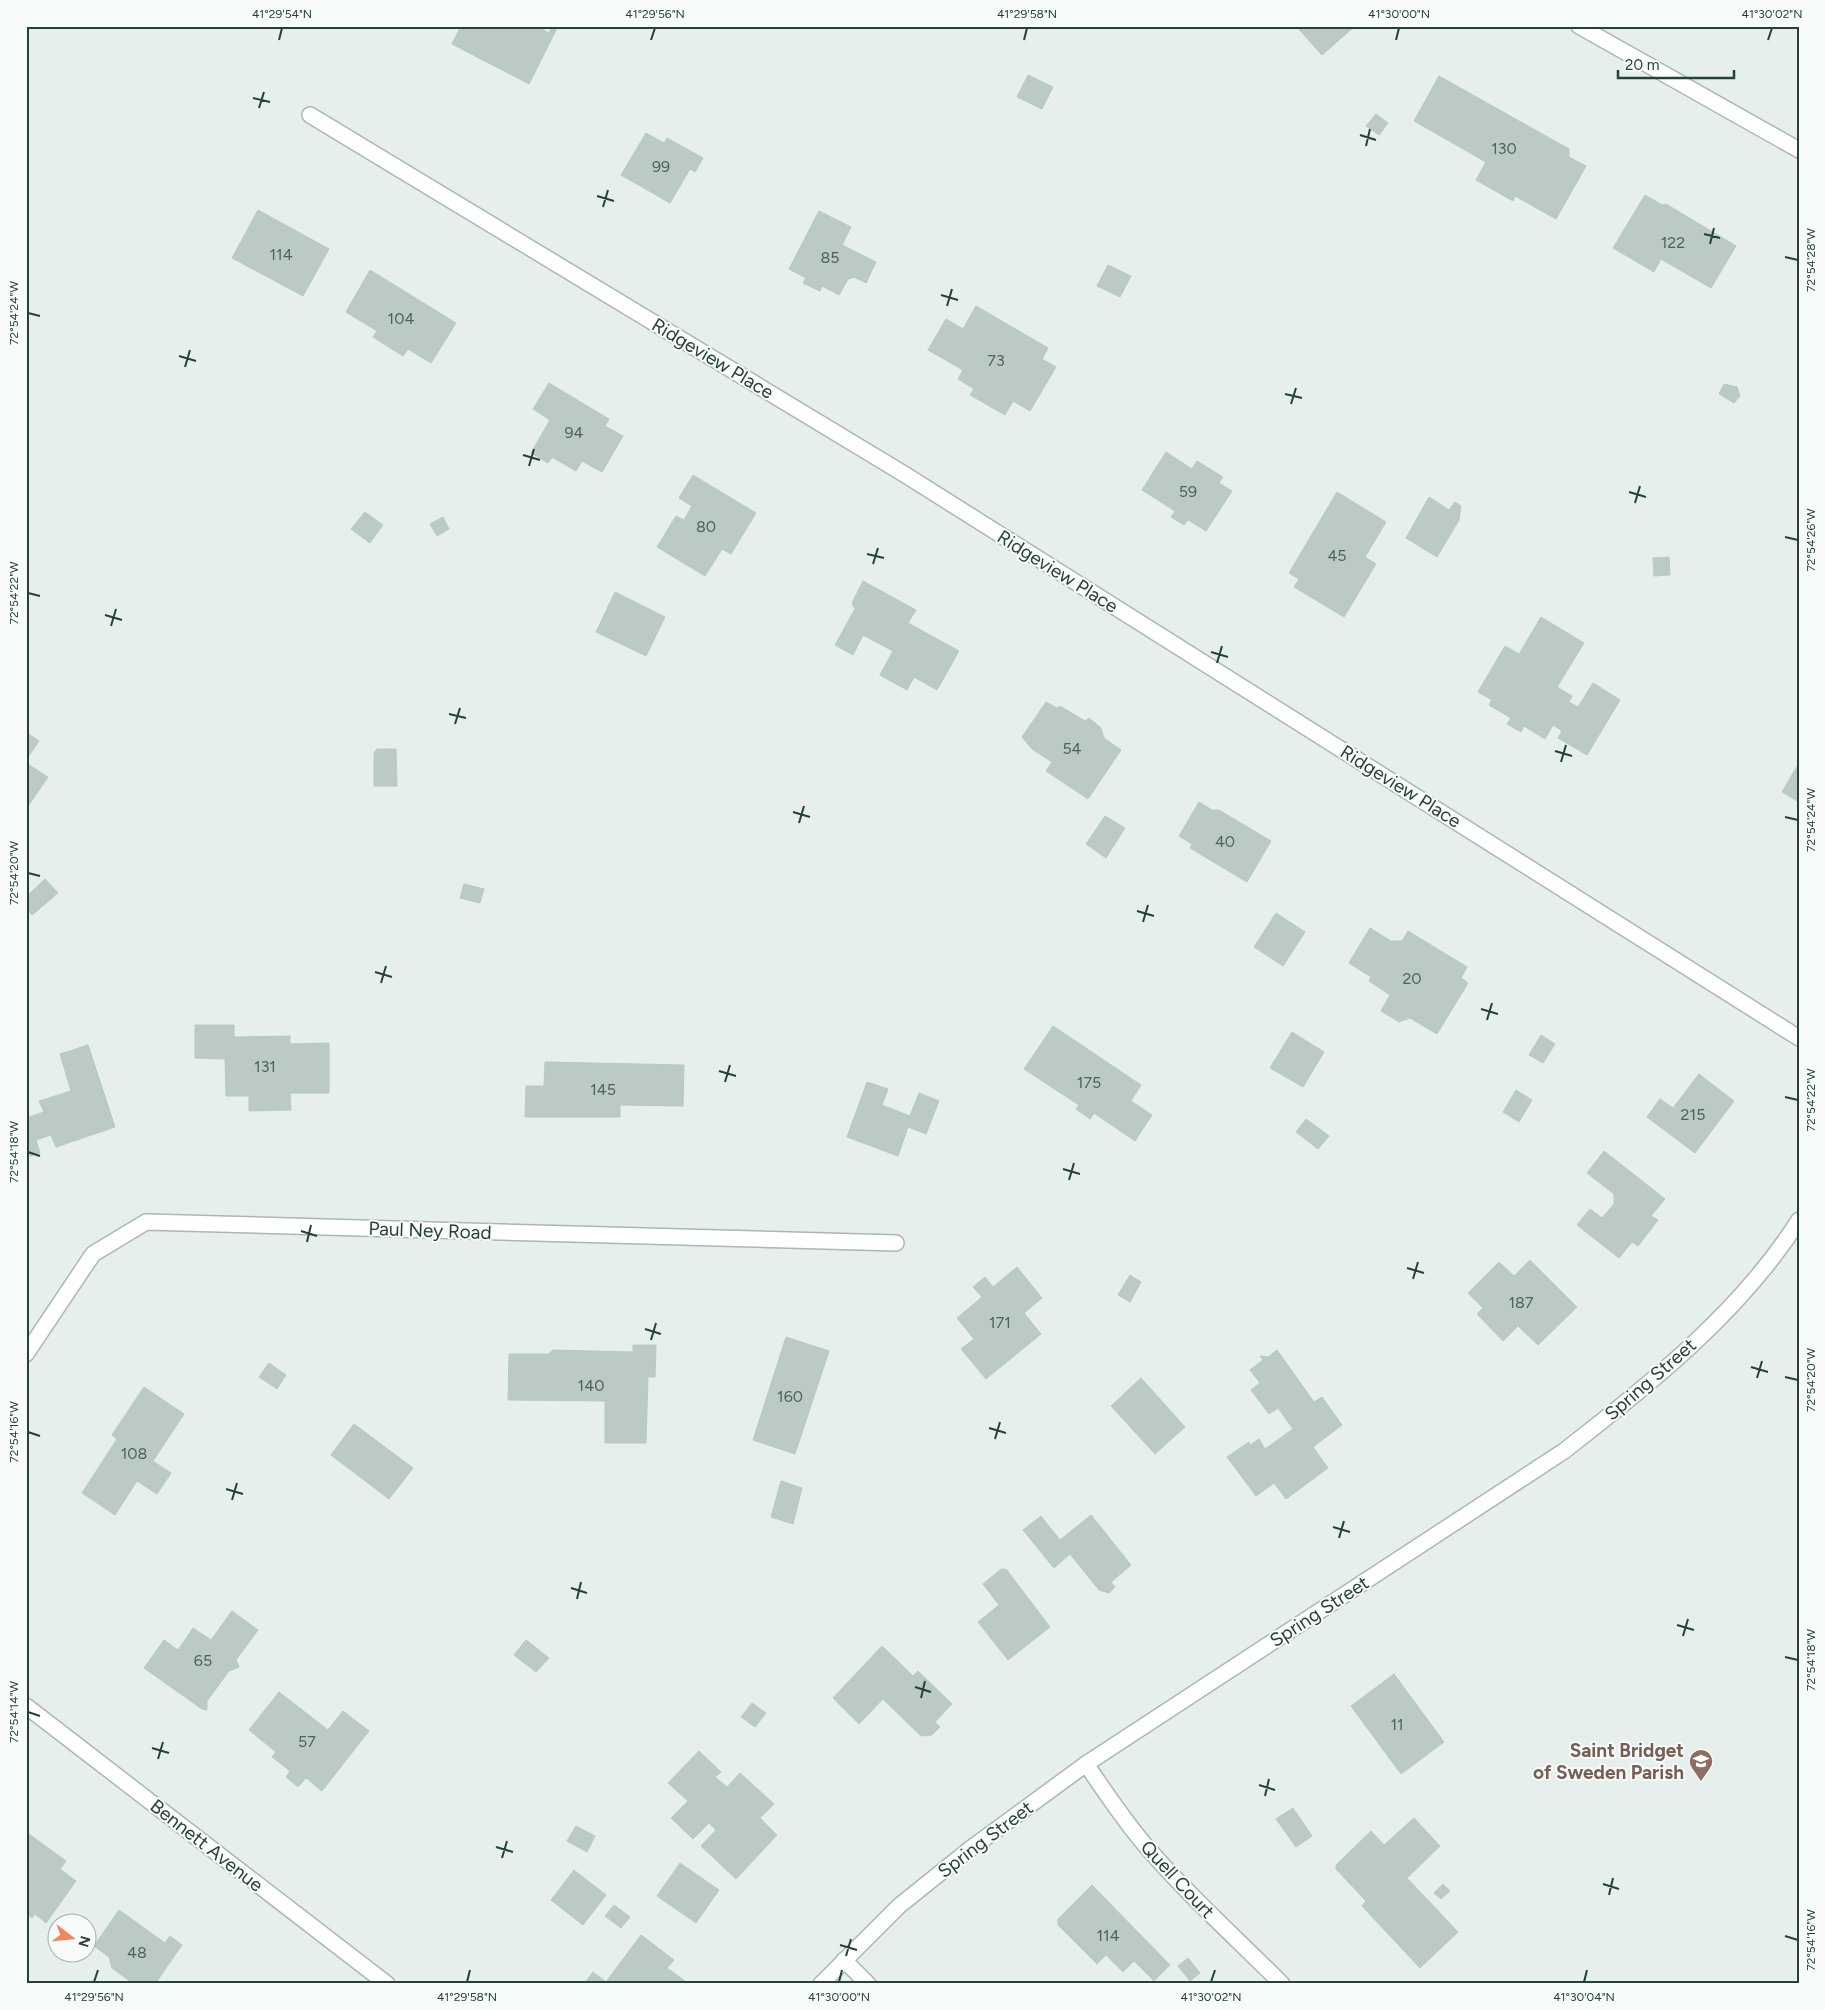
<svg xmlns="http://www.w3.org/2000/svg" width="1825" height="2010" font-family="Figtree,sans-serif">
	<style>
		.building { fill: #bbcac4; stroke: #b8c9c2 }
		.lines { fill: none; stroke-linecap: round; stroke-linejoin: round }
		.minor-casing { stroke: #a8b8b2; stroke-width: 18 }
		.tertiary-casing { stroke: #a8b8b2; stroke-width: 18 }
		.minor { stroke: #fff; stroke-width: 15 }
		.tertiary { stroke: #fff; stroke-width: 15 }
		.ticks { fill: none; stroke: #24423a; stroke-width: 2 }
		.labels { text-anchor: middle; stroke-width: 4; stroke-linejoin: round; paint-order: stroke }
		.number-label { font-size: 16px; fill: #4a645c }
		.street-label { font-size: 19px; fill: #24423a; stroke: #f7fbf9 }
		.education-label { font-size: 19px; font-weight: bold; fill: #785e54; stroke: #f7fbf9; text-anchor: end }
		.neatline { fill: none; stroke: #24423a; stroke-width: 2 }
		.ticks-label { font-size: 12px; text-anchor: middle; fill: #24423a }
	</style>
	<rect width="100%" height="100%" fill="#e6efeb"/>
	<!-- building -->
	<g class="building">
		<polygon points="461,26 536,26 549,33 552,26 558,26 529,84 452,44"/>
		<polygon points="1296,26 1355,26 1322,55"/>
		<polygon points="1028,75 1053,87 1042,109 1017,97"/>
		<polygon points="1439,76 1569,149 1569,157 1586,166 1556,219 1515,196 1513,201 1476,180 1486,162 1414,121"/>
		<polygon points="1376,114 1388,123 1379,135 1366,126"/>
		<polygon points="646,133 664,143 667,138 703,158 695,172 690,169 670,203 621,175"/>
		<polygon points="1645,195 1662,205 1666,204 1736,246 1711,288 1661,259 1654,272 1613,248"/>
		<polygon points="258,210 329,249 303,296 232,258"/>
		<polygon points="819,211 851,227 842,245 876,262 866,283 854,277 848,279 839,295 822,286 820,291 803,283 806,278 789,269"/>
		<polygon points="1108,265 1131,276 1120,297 1097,286"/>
		<polygon points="370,270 456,323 431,363 408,349 403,356 373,337 377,331 346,312"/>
		<polygon points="976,306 1048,348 1042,359 1056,367 1030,411 1013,401 1005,415 970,395 974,389 958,379 963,370 928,350 946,319 963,329"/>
		<polygon points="549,383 609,419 605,426 623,436 602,472 582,461 576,471 552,457 548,463 531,453 550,420 533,409"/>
		<polygon points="1724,384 1737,387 1740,396 1734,403 1719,394"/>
		<polygon points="1166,452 1192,469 1197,461 1223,477 1219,483 1232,491 1206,531 1188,520 1184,525 1171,517 1175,511 1142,490"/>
		<polygon points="693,475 756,513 731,554 722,549 705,576 657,547 676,516 684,520 692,506 679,498"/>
		<polygon points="1337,492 1386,522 1365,557 1376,564 1344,617 1294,587 1299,579 1289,573"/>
		<polygon points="1429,497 1449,510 1455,502 1461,506 1459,520 1437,557 1406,538"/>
		<polygon points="365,512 383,525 370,543 351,529"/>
		<polygon points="443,517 449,529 437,536 430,524"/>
		<polygon points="1669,557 1670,575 1654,576 1653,558"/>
		<polygon points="863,581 916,610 908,623 959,651 937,690 914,677 907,690 880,675 893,651 863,635 853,655 835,645 855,609 852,603"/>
		<polygon points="615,592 665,617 646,656 596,632"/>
		<polygon points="1541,617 1584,643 1557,687 1572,696 1569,702 1578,707 1593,683 1620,700 1587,755 1558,738 1562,731 1553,725 1545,739 1524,726 1521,732 1507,724 1511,718 1489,705 1492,700 1478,692 1505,646 1519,654"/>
		<polygon points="1046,702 1057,708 1060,706 1085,721 1089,718 1101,728 1104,738 1121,750 1088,799 1046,771 1052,762 1032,749 1022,737"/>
		<polygon points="26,732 39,741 26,760"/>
		<polygon points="377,749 396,749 397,786 374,786 374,753"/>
		<polygon points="26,763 48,777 26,809"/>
		<polygon points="1799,763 1799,802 1782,792"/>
		<polygon points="1199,802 1212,810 1219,810 1271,841 1247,882 1190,848 1192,844 1179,836"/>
		<polygon points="1105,816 1125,828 1106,858 1086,844"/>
		<polygon points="45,879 58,893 32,915 26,908 26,897"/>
		<polygon points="464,884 484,889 480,903 460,898"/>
		<polygon points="1276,913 1305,932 1283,966 1254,947"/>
		<polygon points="1370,928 1391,941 1402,941 1408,931 1467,967 1461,978 1468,983 1437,1034 1410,1018 1399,1022 1381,1011 1390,995 1369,981 1371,977 1349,963"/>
		<polygon points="195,1025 234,1025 234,1037 290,1036 290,1044 329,1043 329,1093 290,1093 291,1110 249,1111 249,1096 226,1096 225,1059 195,1058"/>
		<polygon points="1053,1026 1141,1085 1131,1101 1152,1115 1135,1141 1094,1113 1090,1119 1076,1109 1079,1105 1024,1069"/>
		<polygon points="1292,1032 1324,1052 1303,1087 1270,1068"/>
		<polygon points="1541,1035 1555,1044 1543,1063 1529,1055"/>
		<polygon points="88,1045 115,1127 56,1147 51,1135 36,1140 40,1153 26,1157 26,1118 44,1112 39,1101 71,1091 60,1054"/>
		<polygon points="545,1062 684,1065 683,1106 620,1105 620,1117 525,1117 526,1086 544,1086"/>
		<polygon points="1699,1074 1734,1101 1695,1153 1647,1117 1660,1099 1673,1108"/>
		<polygon points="867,1082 888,1089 882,1105 910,1116 919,1093 939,1101 926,1134 908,1127 898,1156 847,1137"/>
		<polygon points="1516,1090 1532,1100 1519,1122 1503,1112"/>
		<polygon points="1306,1119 1329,1136 1318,1149 1296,1132"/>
		<polygon points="1604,1151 1665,1199 1651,1216 1658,1220 1638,1246 1632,1242 1619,1258 1577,1225 1590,1209 1602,1218 1614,1204 1614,1194 1587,1173"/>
		<polygon points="1530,1260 1577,1307 1538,1345 1518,1326 1503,1341 1477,1314 1483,1308 1468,1293 1499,1262 1514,1276"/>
		<polygon points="1017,1267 1042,1298 1024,1313 1041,1334 986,1379 961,1349 974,1339 957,1318 982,1297 973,1287 985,1277 993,1287"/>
		<polygon points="1130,1275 1141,1282 1130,1302 1118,1295"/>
		<polygon points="786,1337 829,1351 795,1454 753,1440"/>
		<polygon points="633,1345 656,1345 655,1377 648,1377 646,1443 605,1443 605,1401 508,1400 509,1354 548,1354 553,1350 633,1352"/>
		<polygon points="1277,1350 1314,1402 1322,1397 1342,1425 1313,1447 1328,1468 1286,1499 1274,1483 1256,1496 1227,1457 1249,1442 1250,1445 1259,1439 1265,1449 1293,1429 1278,1408 1269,1414 1251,1390 1260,1383 1250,1370 1263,1360 1260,1356 1268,1357"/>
		<polygon points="269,1363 286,1375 277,1389 259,1377"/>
		<polygon points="1141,1378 1185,1427 1155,1454 1111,1406"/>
		<polygon points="144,1387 184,1414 153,1461 171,1473 157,1494 137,1481 115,1515 82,1493 117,1439 112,1435"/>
		<polygon points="354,1424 413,1468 389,1499 331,1455"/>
		<polygon points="781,1481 802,1488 793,1524 771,1517"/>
		<polygon points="1091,1515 1131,1565 1111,1582 1115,1587 1109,1593 1099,1590 1070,1554 1054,1568 1023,1530 1041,1516 1060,1540"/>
		<polygon points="1001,1569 1006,1569 1050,1627 1008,1660 978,1622 999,1605 983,1584"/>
		<polygon points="232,1611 258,1630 236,1660 239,1667 229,1671 207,1701 207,1710 202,1709 144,1668 164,1640 178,1650 193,1628 211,1640"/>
		<polygon points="526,1640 549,1658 536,1672 514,1655"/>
		<polygon points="882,1646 913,1676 918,1671 952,1704 935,1722 940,1727 932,1735 921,1736 883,1699 859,1724 833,1698"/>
		<polygon points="1394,1674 1444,1742 1401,1774 1351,1706"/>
		<polygon points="279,1692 328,1730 343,1711 369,1731 322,1791 306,1778 298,1787 286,1777 290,1771 272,1757 276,1752 249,1730"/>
		<polygon points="752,1703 766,1713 755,1727 741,1717"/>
		<polygon points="699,1751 721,1772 715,1777 727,1787 740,1773 774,1804 760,1818 777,1835 736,1879 701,1846 716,1830 709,1823 693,1839 671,1818 688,1801 668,1783"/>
		<polygon points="1293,1808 1312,1836 1296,1847 1276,1819"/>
		<polygon points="1414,1818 1440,1846 1407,1878 1458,1932 1420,1968 1362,1906 1366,1901 1336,1869 1336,1865 1371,1831 1384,1845"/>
		<polygon points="576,1826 595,1836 587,1852 567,1841"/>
		<polygon points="26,1832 66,1861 60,1869 76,1881 46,1923 35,1914 32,1918 26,1913"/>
		<polygon points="680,1863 719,1890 696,1923 657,1896"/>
		<polygon points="574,1870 606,1895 583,1925 551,1900"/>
		<polygon points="1443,1884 1450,1891 1441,1899 1434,1893"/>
		<polygon points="1092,1885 1170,1965 1154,1981 1134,1961 1123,1972 1106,1955 1097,1964 1058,1925 1058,1919"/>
		<polygon points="614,1905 630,1917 621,1928 605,1916"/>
		<polygon points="119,1910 165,1943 170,1936 182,1945 155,1984 134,1984 112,1968 109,1957 94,1946"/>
		<polygon points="641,1935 674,1960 667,1968 685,1981 683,1984 584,1984 593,1972 606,1982"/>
		<polygon points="1188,1958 1200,1973 1190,1981 1178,1966"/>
	</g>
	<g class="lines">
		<!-- minor casing -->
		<g class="minor-casing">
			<g id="minor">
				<polyline points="1579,26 1799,150"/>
				<polyline points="310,115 904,474 1799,1038"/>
				<polyline points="26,1354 93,1254 146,1222 896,1243"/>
				<polyline points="26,1706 387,1984"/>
				<path d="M1086 1764C1105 1792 1123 1819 1145 1845 1187 1894 1236 1938 1282 1984"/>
				<polyline points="844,1960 868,1984"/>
			</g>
		</g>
		<!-- tertiary casing -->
		<g class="tertiary-casing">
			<path id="tertiary" d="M821 1984 899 1906 970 1849 1086 1764 1564 1451C1649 1385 1741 1312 1799 1220"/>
		</g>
		<!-- minor -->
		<use href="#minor" class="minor"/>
		<!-- tertiary -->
		<use href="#tertiary" class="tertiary"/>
	</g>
	<!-- ticks -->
	<path class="ticks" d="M279 40 282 28M651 40 655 28M1024 40 1027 28M1396 40 1399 28M1768 40 1772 28M253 98 270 102M259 108 264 92M1360 135 1376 140M1366 146 1370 129M597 196 614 201M603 207 608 190M1704 234 1720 238M1710 244 1714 228M1785 257 1798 260M941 295 958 300M947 306 952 289M28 313 40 316M179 356 196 361M185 367 190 350M1285 394 1302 398M1291 404 1296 388M523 455 540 460M529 466 534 449M1629 492 1646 497M1635 503 1640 486M1785 537 1798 540M867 554 884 558M873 564 878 548M28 593 40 596M105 615 122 620M111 626 116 609M1211 652 1228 657M1217 663 1222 646M449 714 466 718M455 724 460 708M1555 751 1572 756M1561 762 1566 745M793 812 810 817M1785 817 1798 820M799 823 804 806M28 873 40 876M1137 911 1154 916M1143 922 1148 905M375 972 392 977M381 983 386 966M1481 1009 1498 1014M1487 1020 1492 1003M719 1071 736 1076M725 1082 730 1065M1785 1097 1798 1100M28 1152 40 1156M1063 1169 1080 1174M1069 1180 1074 1163M301 1231 317 1236M307 1242 311 1225M1407 1268 1424 1273M1413 1279 1418 1262M645 1329 661 1334M651 1340 656 1323M1751 1367 1768 1372M1785 1377 1798 1380M1757 1378 1762 1361M989 1428 1006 1433M28 1432 40 1436M995 1439 1000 1422M226 1489 243 1494M232 1500 237 1483M1333 1527 1350 1532M1339 1538 1344 1521M571 1588 587 1593M577 1599 581 1582M1677 1625 1694 1630M1683 1636 1688 1619M1785 1657 1798 1660M915 1687 931 1692M921 1698 925 1681M28 1712 40 1716M152 1748 169 1753M158 1759 163 1742M1259 1785 1275 1790M1265 1796 1269 1779M496 1847 513 1852M502 1858 507 1841M1603 1884 1619 1889M1609 1895 1613 1878M1785 1936 1798 1940M840 1945 857 1950M846 1956 851 1939M94 1982 98 1970M467 1982 470 1970M839 1982 842 1970M1211 1982 1215 1970M1584 1982 1587 1970"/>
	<!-- icons -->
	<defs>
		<g id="school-pin" transform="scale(1.25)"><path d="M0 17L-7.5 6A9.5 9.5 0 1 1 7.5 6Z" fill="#8d6e63" stroke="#f7fbf9"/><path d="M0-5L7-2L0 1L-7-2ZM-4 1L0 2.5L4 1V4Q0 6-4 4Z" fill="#fff"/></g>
	</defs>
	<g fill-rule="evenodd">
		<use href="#school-pin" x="1701" y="1761"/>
	</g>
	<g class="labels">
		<!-- number labels -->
		<g class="number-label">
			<text x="1504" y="154">130</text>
			<text x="661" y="172">99</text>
			<text x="1673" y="248">122</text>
			<text x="281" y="260">114</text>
			<text x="830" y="263">85</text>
			<text x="401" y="324">104</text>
			<text x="996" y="366">73</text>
			<text x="574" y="438">94</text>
			<text x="1188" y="497">59</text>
			<text x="706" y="532">80</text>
			<text x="1337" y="561">45</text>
			<text x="1072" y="754">54</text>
			<text x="1225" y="847">40</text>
			<text x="1412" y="984">20</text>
			<text x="265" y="1072">131</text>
			<text x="1089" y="1088">175</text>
			<text x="603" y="1095">145</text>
			<text x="1693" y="1120">215</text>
			<text x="1521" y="1308">187</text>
			<text x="1000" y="1328">171</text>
			<text x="591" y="1391">140</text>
			<text x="790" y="1402">160</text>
			<text x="134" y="1459">108</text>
			<text x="203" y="1666">65</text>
			<text x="1397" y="1730">11</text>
			<text x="307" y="1747">57</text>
			<text x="1108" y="1941">114</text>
			<text x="137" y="1958">48</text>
		</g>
		<!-- street labels -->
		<g class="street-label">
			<text transform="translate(713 358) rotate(31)" y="7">Ridgeview Place</text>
			<text transform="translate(1058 571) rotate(32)" y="7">Ridgeview Place</text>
			<text transform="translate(1401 786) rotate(32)" y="7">Ridgeview Place</text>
			<text transform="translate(430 1230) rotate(2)" y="7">Paul Ney Road</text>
			<text transform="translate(1650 1379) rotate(-41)" y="7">Spring Street</text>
			<text transform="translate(1319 1611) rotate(-33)" y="7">Spring Street</text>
			<text transform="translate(985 1839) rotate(-37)" y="7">Spring Street</text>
			<text transform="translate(207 1845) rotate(38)" y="7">Bennett Avenue</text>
			<text transform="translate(1178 1879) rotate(47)" y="7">Quell Court</text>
		</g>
		<!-- education labels -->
		<g class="education-label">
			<text x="1684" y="1757">Saint Bridget<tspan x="1684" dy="22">of Sweden Parish</tspan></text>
		</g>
	</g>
	<!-- border -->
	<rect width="1825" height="2010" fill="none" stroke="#f7fbf9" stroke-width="55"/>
	<!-- north arrow -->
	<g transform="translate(72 1938) rotate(106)"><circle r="24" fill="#f7fbf9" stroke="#a3b1ad"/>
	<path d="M0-4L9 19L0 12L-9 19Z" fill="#f4845f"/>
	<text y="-8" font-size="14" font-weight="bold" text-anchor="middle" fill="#24423a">N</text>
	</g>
	<!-- scale -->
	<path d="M1618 70v8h116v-8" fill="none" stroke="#24423a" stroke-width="2.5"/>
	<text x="1625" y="70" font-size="15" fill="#24423a" stroke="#f7fbf9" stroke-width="4" paint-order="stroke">20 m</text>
	<rect x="28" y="28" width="1770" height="1954" class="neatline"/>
	<g class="ticks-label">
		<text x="282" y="18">41°29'54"N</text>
		<text x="655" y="18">41°29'56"N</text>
		<text x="1027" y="18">41°29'58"N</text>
		<text x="1399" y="18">41°30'00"N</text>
		<text x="1772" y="18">41°30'02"N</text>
		<text transform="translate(1811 260) rotate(-90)" y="4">72°54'28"W</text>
		<text transform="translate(14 313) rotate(-90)" y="4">72°54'24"W</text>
		<text transform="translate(1811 540) rotate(-90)" y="4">72°54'26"W</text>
		<text transform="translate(14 593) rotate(-90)" y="4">72°54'22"W</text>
		<text transform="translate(1811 820) rotate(-90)" y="4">72°54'24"W</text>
		<text transform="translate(14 873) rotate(-90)" y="4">72°54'20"W</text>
		<text transform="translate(1811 1100) rotate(-90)" y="4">72°54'22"W</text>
		<text transform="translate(14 1152) rotate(-90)" y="4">72°54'18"W</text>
		<text transform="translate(1811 1380) rotate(-90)" y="4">72°54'20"W</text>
		<text transform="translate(14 1432) rotate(-90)" y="4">72°54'16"W</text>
		<text transform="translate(1811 1660) rotate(-90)" y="4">72°54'18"W</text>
		<text transform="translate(14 1712) rotate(-90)" y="4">72°54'14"W</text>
		<text transform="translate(1811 1940) rotate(-90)" y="4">72°54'16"W</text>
		<text x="94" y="2001">41°29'56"N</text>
		<text x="467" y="2001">41°29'58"N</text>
		<text x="839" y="2001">41°30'00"N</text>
		<text x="1211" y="2001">41°30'02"N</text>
		<text x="1584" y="2001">41°30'04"N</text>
	</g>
</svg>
